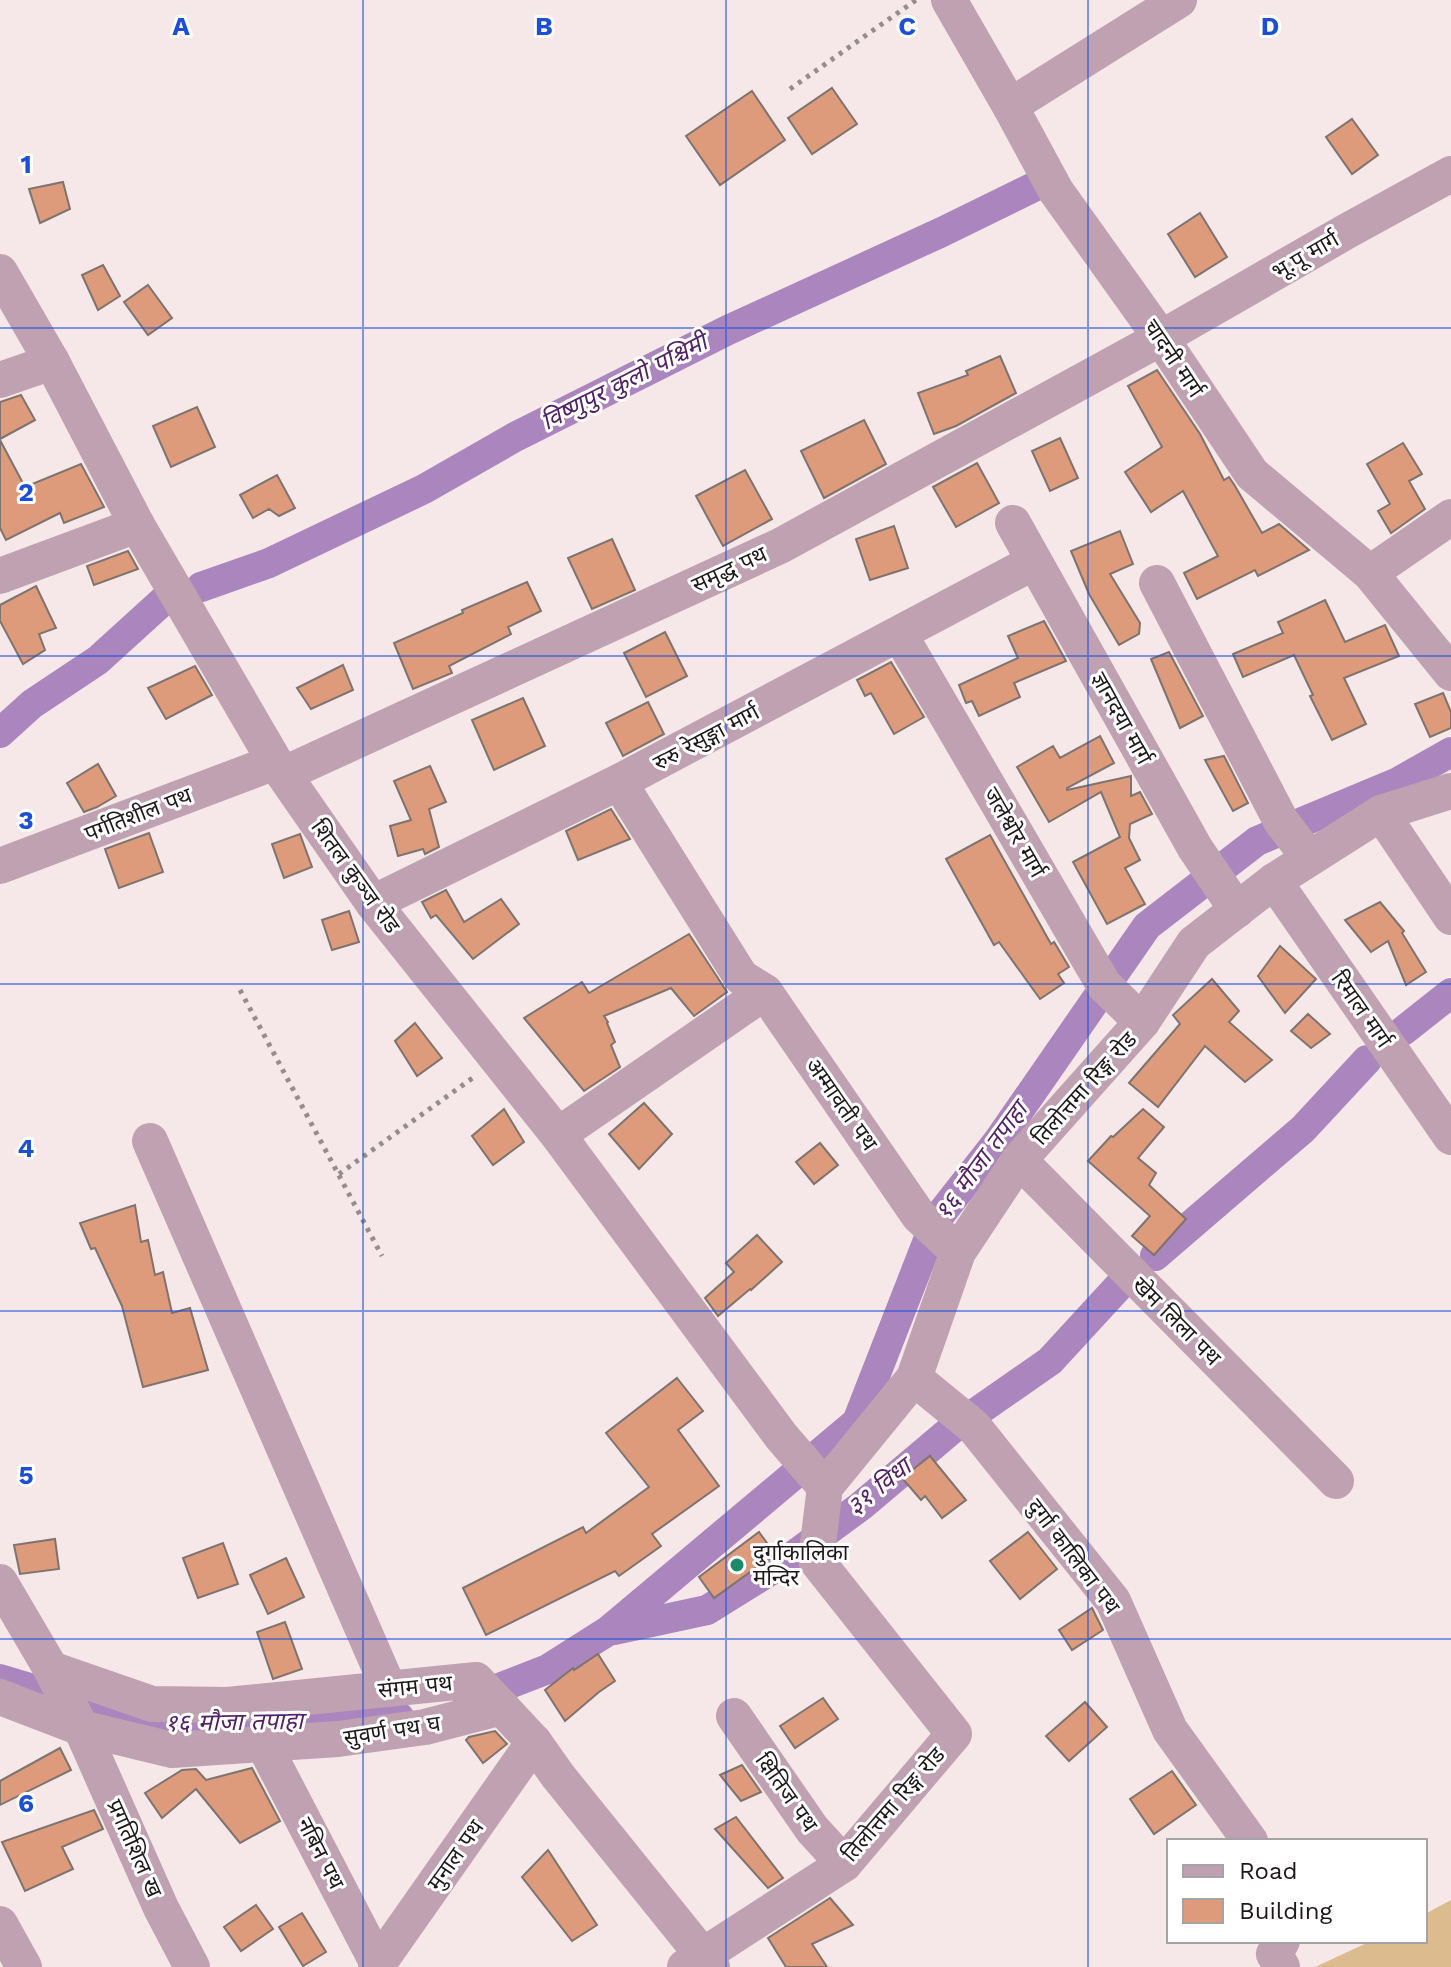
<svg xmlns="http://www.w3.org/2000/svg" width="1451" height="1967" font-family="'Work Sans','Noto Sans Devanagari',sans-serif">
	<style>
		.green { fill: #dcbb8e }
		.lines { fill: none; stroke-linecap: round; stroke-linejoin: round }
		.canal { stroke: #ab85bd; stroke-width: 30 }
		.building { fill: #dd9b7c; stroke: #7e736e; stroke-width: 2 }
		.path { stroke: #968c8c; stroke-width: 5; stroke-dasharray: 4 6; stroke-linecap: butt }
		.minor { stroke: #bfa1b1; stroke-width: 36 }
		.grid { fill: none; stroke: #1d4ed8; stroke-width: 2; stroke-opacity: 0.55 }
		.poi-dot { fill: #1d8b69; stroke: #fff; stroke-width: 3 }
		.labels { text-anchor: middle; stroke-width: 6; stroke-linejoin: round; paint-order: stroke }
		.street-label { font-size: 22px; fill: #1e1919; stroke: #fff }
		.poi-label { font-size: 22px; fill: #1e1919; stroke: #fff; text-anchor: start }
		.water-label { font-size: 24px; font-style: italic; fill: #522266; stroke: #fff }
		.grid-label { font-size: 26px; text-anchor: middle; font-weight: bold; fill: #1d4ed8; stroke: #fff; stroke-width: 6; stroke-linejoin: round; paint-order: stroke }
	</style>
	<rect width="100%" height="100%" fill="#f6e8e8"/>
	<!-- green -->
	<polygon class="green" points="1451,1900 1451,1967 1315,1967 1371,1941 1425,1941 1425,1914"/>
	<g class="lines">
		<!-- canal -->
		<g class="canal">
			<polyline points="201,587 269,563 424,489 515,437 728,330 942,232 1050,179"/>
			<polyline points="0,733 32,704 98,660 164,600"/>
			<polyline points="1403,1031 1451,993"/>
			<polyline points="1155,1256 1303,1129 1367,1060"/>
			<polyline points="614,1630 707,1610 786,1561 861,1506 951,1430 1050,1361 1119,1286"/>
			<polyline points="0,1679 150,1724 399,1717"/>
			<polyline points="468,1700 548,1669 608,1631 857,1422 936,1220 998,1141 1147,926 1257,841 1398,782 1451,752"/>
		</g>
	</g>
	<!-- building -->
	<g class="building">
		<polygon points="832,88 857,124 812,154 788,118"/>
		<polygon points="752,91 785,140 720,185 686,136"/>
		<polygon points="1352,119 1378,155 1352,174 1326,137"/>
		<polygon points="63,182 70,209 40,223 29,189"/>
		<polygon points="1200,213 1227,257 1195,277 1168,234"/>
		<polygon points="103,265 120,296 98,310 82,275"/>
		<polygon points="148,285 172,318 148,335 124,302"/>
		<polygon points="1000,356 1016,393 956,426 934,434 918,393 968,375 966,371"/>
		<polygon points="1157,370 1200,434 1224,480 1229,477 1235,486 1262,533 1279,524 1309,550 1258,576 1255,570 1197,599 1184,573 1218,556 1183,491 1151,512 1125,472 1162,447 1128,386"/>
		<polygon points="21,395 35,420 0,439 0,402"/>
		<polygon points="197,407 215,447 171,467 153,426"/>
		<polygon points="864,420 886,464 824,498 801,451"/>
		<polygon points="1060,438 1078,478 1050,491 1032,451"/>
		<polygon points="0,440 25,487 81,464 104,507 64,523 60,513 6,540 0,528"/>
		<polygon points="1403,443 1422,474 1409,481 1425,509 1391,533 1378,511 1390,504 1367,464"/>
		<polygon points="977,463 999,503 956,527 933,487"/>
		<polygon points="745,470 772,519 723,546 696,496"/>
		<polygon points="277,475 295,508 279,516 269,509 253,518 240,495"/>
		<polygon points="894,526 908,568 870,580 856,539"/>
		<polygon points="1120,531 1133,564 1110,574 1140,623 1139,634 1119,645 1089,594 1071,551"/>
		<polygon points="612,539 635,590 592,609 568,558"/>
		<polygon points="128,551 138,569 94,585 87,566"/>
		<polygon points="527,582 541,611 508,627 511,634 449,666 452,673 413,689 394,643 463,613 462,610"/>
		<polygon points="36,586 56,628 39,634 45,650 23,664 0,621 0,605"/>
		<polygon points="1325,600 1345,642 1385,625 1399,656 1344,678 1366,724 1332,740 1310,696 1313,695 1294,655 1243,677 1233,654 1283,633 1278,622"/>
		<polygon points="1044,621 1066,661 1014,683 1020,697 979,716 972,701 966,703 959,685 1018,658 1008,636"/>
		<polygon points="665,632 687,676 646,697 624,653"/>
		<polygon points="1169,652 1203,716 1180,728 1151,659"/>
		<polygon points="891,662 924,717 894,734 871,693 865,696 857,680"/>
		<polygon points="343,665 353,690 311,709 297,688"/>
		<polygon points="195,666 212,695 166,719 148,688"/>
		<polygon points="1443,693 1451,712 1451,728 1430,737 1415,704"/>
		<polygon points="523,698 545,746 494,770 472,720"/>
		<polygon points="648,702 664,734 623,756 606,723"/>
		<polygon points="1100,736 1114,763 1067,788 1067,790 1131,776 1131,796 1140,792 1152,814 1130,824 1129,838 1140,860 1125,868 1145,904 1107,924 1073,862 1120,837 1101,792 1049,822 1017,767 1053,746 1060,758"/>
		<polygon points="1224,756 1248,803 1233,811 1205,760"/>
		<polygon points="98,764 116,796 97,807 84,812 67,783"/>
		<polygon points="430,766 446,802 429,809 439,847 425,854 423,849 398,856 390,826 411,820 394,781"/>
		<polygon points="611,809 630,839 578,860 566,831"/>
		<polygon points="149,833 163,872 119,888 105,849"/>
		<polygon points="300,834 312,867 284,878 272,844"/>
		<polygon points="990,835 1051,944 1054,942 1069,967 1058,974 1064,983 1040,999 999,942 994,945 946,859"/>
		<polygon points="446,890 464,922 501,899 519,924 473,959 436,915 431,918 422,902"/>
		<polygon points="1380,902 1404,931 1402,933 1426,972 1406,985 1388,941 1371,952 1345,920"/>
		<polygon points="349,911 359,942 332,950 322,920"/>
		<polygon points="689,934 727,992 694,1016 671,988 604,1016 608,1022 607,1023 615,1042 611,1045 620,1067 584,1091 524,1018 582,982 589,993"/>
		<polygon points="1280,946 1316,979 1285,1013 1258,976"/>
		<polygon points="1212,979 1239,1011 1229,1022 1272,1060 1245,1082 1205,1046 1158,1107 1129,1083 1180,1024 1173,1015"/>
		<polygon points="1308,1014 1330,1034 1311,1048 1291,1031"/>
		<polygon points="415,1023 442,1058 417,1076 395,1041"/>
		<polygon points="644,1103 672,1134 639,1169 609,1134"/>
		<polygon points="504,1109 524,1142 493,1165 472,1136"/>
		<polygon points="1143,1109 1164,1127 1138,1158 1156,1173 1149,1185 1186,1219 1154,1255 1132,1236 1150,1216 1088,1161 1111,1136 1113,1137"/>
		<polygon points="820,1143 838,1165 814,1184 796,1162"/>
		<polygon points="135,1205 141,1242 148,1240 155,1275 163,1272 172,1313 190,1308 208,1370 143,1387 122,1306 95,1248 91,1249 80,1223"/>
		<polygon points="757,1235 782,1262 751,1290 750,1289 718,1316 705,1298 734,1272 726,1263"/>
		<polygon points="677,1378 703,1411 678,1430 719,1486 652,1534 661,1546 619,1576 615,1571 486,1635 463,1588 583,1527 586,1533 649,1487 606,1433"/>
		<polygon points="930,1456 966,1500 942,1518 925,1496 921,1500 902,1478"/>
		<polygon points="759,1532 775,1554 714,1598 699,1577"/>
		<polygon points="1028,1532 1057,1569 1020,1599 990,1561"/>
		<polygon points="55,1539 59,1569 20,1574 14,1545"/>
		<polygon points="223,1543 238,1584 198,1598 183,1558"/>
		<polygon points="286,1558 304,1597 268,1614 250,1575"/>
		<polygon points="1092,1608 1103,1630 1072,1650 1059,1630"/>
		<polygon points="285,1622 302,1669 273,1679 257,1632"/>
		<polygon points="598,1654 615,1681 599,1692 565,1721 545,1690 573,1668 574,1670"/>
		<polygon points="823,1698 838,1719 795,1748 780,1726"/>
		<polygon points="1085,1702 1107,1727 1069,1761 1046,1736"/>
		<polygon points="495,1731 507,1744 483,1763 466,1740 469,1737"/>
		<polygon points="60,1748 71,1770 0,1805 0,1781"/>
		<polygon points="742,1765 761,1792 741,1801 720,1775"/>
		<polygon points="252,1768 280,1821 240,1843 196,1789 162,1818 145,1793 182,1770 196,1769 206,1780"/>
		<polygon points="1172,1771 1196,1805 1154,1834 1130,1799"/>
		<polygon points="94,1810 103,1829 62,1847 73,1869 25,1891 2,1842"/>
		<polygon points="736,1817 783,1878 768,1888 715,1829"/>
		<polygon points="548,1850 597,1925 572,1941 522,1877"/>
		<polygon points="830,1898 853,1925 812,1944 827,1967 786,1967 768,1938"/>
		<polygon points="256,1905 273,1929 241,1951 224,1927"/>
		<polygon points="302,1913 326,1952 303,1966 279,1927"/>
	</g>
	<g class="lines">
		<!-- path -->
		<g class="path">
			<polyline points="790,89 916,0"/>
			<polyline points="240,990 382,1256"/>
			<polyline points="339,1174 474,1077"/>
		</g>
		<!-- minor -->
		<g class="minor">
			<polyline points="949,0 1010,106 1056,191 1161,338 1252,474 1370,573 1451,673"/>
			<polyline points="1010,106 1179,0"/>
			<polyline points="0,272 52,362 137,525 275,762 373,903 558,1135 781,1436 825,1487"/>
			<polyline points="0,380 52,362"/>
			<polyline points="1013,523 1195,848 1237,910"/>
			<polyline points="1370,573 1451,517"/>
			<polyline points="0,576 137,525"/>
			<polyline points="1157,583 1281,821 1309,858"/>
			<polyline points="900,635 1104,985 1142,1022"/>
			<polyline points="284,774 780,546 1161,338 1347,231 1451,174"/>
			<polyline points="619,782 741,977 765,992 919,1216 958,1252"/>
			<polyline points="1381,813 1451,917"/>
			<polyline points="0,866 275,762"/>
			<polyline points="1274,881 1451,1137"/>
			<polyline points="373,903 619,782 1034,562"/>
			<polyline points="558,1135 765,992"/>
			<polyline points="150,1141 389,1689"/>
			<polyline points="1019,1160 1336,1481"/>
			<polyline points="914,1378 974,1427 1113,1601 1170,1730 1250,1841"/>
			<polyline points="0,1582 51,1669 81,1728 161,1908 192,1967"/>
			<polyline points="51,1669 152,1704 227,1705 476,1680 534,1742 558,1776 712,1967"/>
			<polyline points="0,1697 81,1728 172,1750 338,1739 425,1727 502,1707"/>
			<polyline points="734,1716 812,1829 844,1864"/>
			<polyline points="263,1743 378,1964"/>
			<polyline points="0,1924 24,1967"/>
			<polyline points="1282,1941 1274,1954 1282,1967"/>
			<polyline points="376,1967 534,1742"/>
			<polyline points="685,1967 844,1864 954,1734 816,1560 825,1487 914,1378 958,1252 1019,1160 1142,1022 1194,943 1274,881 1381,813 1451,791"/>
		</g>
	</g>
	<!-- grid -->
	<path class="grid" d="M363 0V1967M726 0V1967M1088 0V1967M0 328H1451M0 656H1451M0 984H1451M0 1311H1451M0 1639H1451"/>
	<!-- markers -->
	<circle class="poi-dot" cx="737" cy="1565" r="8"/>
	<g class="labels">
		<!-- street labels -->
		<g class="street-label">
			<text transform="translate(1305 255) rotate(-30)" y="8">भू.पू मार्ग</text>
			<text transform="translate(1174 358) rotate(56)" y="8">चादनी मार्ग</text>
			<text transform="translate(729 569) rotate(-25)" y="8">समृद्ध पथ</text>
			<text transform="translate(1122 718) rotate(61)" y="8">ज्ञानदया मार्ग</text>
			<text transform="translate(706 737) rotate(-28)" y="8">रुरु रेसुङ्गा मार्ग</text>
			<text transform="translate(138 814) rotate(-21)" y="8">पर्गतिशील पथ</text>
			<text transform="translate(1015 832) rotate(60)" y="8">जलेश्वोर मार्ग</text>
			<text transform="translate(356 876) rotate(54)" y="8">शितल कुञ्ज रोड</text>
			<text transform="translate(1362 1009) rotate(55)" y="8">रिमाल मार्ग</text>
			<text transform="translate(1084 1088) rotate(-48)" y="8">तिलोत्तमा रिङ्ग रोड</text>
			<text transform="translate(842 1104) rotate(55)" y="8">अम्मावती पथ</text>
			<text transform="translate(1177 1321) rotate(45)" y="8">खेम लिला पथ</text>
			<text transform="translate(1074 1556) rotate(53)" y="8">दुर्गा कालिका पथ</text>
			<text transform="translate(415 1686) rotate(-6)" y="8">संगम पथ</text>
			<text transform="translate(392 1730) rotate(-9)" y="8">सुवर्ण पथ घ</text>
			<text transform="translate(787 1792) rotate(55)" y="8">क्षितिज पथ</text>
			<text transform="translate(893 1804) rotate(-49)" y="8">तिलोत्तमा रिङ्ग रोड</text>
			<text transform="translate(135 1848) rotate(66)" y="8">प्रगतिशिल ख</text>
			<text transform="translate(321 1853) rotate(63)" y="8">नबिन पथ</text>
			<text transform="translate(455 1855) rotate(-55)" y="8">मुनाल पथ</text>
		</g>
		<!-- poi labels -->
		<g class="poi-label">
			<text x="753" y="1560">दुर्गाकालिका<tspan x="753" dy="25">मन्दिर</tspan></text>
		</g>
		<!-- water labels -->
		<g class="water-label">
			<text transform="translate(624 382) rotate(-27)" y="8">विष्णुपुर कुलो पश्चिमी</text>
			<text transform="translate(981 1161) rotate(-54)" y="8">१६ मौजा तपाहा</text>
			<text transform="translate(879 1487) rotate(-39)" y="8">३१ विधा</text>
			<text transform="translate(234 1722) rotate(-1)" y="8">१६ मौजा तपाहा</text>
		</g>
	</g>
	<g class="grid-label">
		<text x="181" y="35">A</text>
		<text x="544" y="35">B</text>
		<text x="907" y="35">C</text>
		<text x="1270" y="35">D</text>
		<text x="26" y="173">1</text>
		<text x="26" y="501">2</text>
		<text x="26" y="829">3</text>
		<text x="26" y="1157">4</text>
		<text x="26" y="1484">5</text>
		<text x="26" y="1812">6</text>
	</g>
	<!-- legend -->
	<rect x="1167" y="1839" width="260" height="104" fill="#ffffff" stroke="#a5a3a3" stroke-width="2"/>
	<rect x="1183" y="1865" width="40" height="12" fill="#bfa1b1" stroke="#a5a3a3" stroke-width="2"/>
	<text x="1239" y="1879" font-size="24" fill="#1e1919">Road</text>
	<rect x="1183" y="1899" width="40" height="24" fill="#dd9b7c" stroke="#a5a3a3" stroke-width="2"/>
	<text x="1239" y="1919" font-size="24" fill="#1e1919">Building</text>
</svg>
